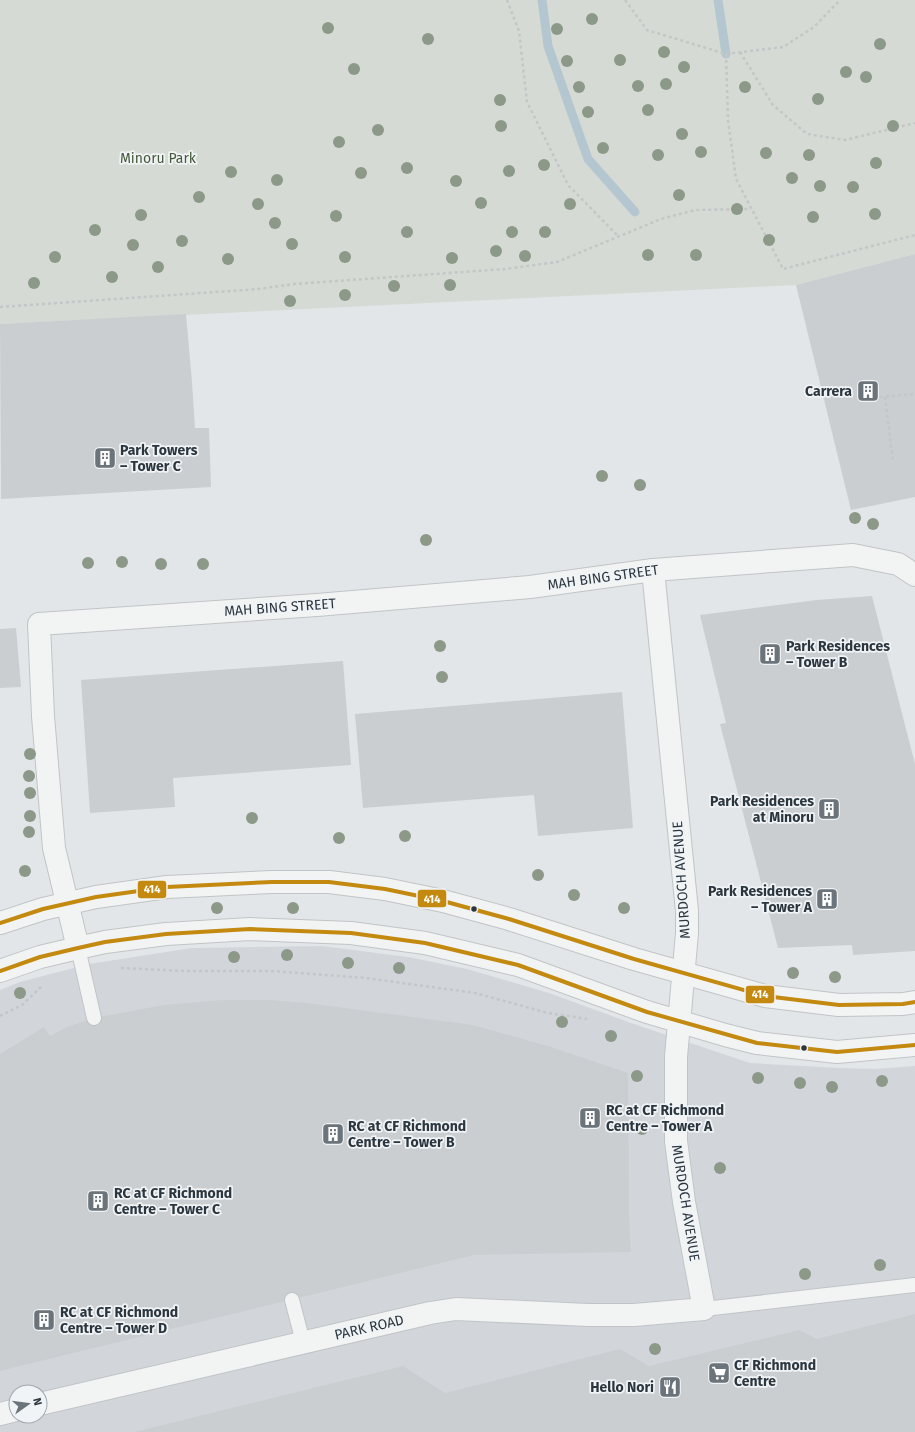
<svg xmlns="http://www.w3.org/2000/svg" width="915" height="1432" font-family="'Fira Sans',sans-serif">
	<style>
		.built { fill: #d2d6db; fill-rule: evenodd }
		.green { fill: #d5dbd4 }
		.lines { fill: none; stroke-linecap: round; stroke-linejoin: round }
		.stream { stroke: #b4c6d0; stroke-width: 9 }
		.building { fill: #cbced0 }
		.service-casing { stroke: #c1c4c6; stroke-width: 16 }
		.minor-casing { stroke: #c1c4c6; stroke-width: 24 }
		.tertiary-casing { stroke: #c1c4c6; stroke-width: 24 }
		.path { stroke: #c4c6c7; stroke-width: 2.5; stroke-dasharray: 3 3; stroke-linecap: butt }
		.service { stroke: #f2f4f4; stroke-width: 14 }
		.minor { stroke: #f2f4f4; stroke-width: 22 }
		.tertiary { stroke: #f2f4f4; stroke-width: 22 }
		.bus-1-casing { stroke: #f1f4f6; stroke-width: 7 }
		.bus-1 { stroke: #c48a10; stroke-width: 4 }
		.tree { fill: #8c9988 }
		.bus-dot { fill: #2b363f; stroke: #f1f4f6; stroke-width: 1.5 }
		.labels { text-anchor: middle; stroke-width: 3.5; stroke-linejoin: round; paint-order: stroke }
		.park-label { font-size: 14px; fill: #455a3a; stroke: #f1f4f6 }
		.poi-label { font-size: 14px; font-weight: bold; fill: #2b363f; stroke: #f1f4f6; text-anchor: start }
		.street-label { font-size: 14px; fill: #2b363f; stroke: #f1f4f6 }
		.line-badge { stroke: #f1f4f6; stroke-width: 1.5 }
		.badge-label { font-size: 11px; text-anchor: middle; font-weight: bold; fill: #fff }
	</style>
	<rect width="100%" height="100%" fill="#e3e6e8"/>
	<!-- built -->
	<path class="built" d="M322 946 408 957 467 969 549 993 631 1023 750 1063 839 1068 875 1069 915 1066V1432H0V990L20 982 89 964 192 948ZM16 1392H40V1416H16Z"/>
	<!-- green -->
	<polygon class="green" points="0,0 915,0 915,254 796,285 0,324"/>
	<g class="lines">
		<!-- stream -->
		<g class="stream">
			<polyline points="542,0 548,46 588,159 635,212"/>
			<polyline points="718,0 726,54"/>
		</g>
	</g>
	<!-- building -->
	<g class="building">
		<polygon points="915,254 915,497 851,510 796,285"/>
		<polygon points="186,314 192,382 195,428 209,428 211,487 1,499 0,324"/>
		<polygon points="872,596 915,764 915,951 853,955 852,945 778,948 720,724 726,723 700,615 817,600"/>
		<polygon points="16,628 21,687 0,688 0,629"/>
		<polygon points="343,661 351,765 173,778 175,807 90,813 81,680"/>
		<polygon points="622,692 633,828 538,836 534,795 363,808 355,714"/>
		<polygon points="222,1000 271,1000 307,1003 473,1025 551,1047 628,1073 629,1217 631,1252 474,1255 0,1371 0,1054 44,1027 50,1036 67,1027 94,1018 164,1005"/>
		<polygon points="915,1314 915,1432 134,1432 403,1366 445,1393 620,1349 649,1366 799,1330 817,1339"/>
	</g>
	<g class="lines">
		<!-- service casing -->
		<g class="service-casing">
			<g id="service">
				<polyline points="78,948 94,1018"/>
				<polyline points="292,1300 303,1342"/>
				<polyline points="704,1309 915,1285"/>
			</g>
		</g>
		<!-- minor casing -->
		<g class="minor-casing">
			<g id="minor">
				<polyline points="78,948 54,848 43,716 39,624 317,605 530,587 653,570 853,555 898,564 915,575"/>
				<polyline points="40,1404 430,1313 456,1309 588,1315 634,1315 704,1309 684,1202 676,1141 676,1057 687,933 687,911 653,570"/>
				<polyline points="0,1414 16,1410"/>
			</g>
		</g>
		<!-- tertiary casing -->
		<g class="tertiary-casing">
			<g id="tertiary">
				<polyline points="0,923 43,909 96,897 167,887 272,882 329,882 385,889 443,901 509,919 634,959 765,996 839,1005 903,1004 915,1002"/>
				<polyline points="0,971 40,957 78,948 105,942 166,934 250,929 351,933 425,943 518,965 647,1012 725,1035 757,1043 837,1052 915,1045"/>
			</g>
		</g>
		<!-- path -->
		<g class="path">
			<polyline points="507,0 519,31 527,102 568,185 618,236"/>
			<polyline points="625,0 647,30 726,54 783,47 814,27 840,0"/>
			<polyline points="740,52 773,105 807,134 845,140 915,123"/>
			<polyline points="726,54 728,120 736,179 783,269 915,235"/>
			<polyline points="0,307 259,289 294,284 505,269 557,262 661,219 695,210 751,209"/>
			<polyline points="880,397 915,394"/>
			<polyline points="885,397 893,462"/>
			<polyline points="121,968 186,971 272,971 366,978 475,993 548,1013 587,1019"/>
			<polyline points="0,1016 22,1005 43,985"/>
		</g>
		<!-- service -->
		<use href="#service" class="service"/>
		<!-- minor -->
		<use href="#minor" class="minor"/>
		<!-- tertiary -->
		<use href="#tertiary" class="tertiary"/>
		<!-- bus-1 casing -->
		<g class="bus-1-casing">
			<g id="bus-1">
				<polyline points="0,923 43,909 96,897 167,887 272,882 329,882 385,889 443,901 509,919 634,959 765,996 839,1005 903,1004 915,1002"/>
				<polyline points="0,971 40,957 78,948 105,942 166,934 250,929 351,933 425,943 518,965 647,1012 757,1043 837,1052 915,1045"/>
			</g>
		</g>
		<!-- bus-1 -->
		<use href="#bus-1" class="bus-1"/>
	</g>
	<!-- trees -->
	<g class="tree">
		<circle cx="592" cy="19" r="6"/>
		<circle cx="328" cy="28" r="6"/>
		<circle cx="557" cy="29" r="6"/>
		<circle cx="428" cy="39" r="6"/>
		<circle cx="880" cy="44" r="6"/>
		<circle cx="664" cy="52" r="6"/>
		<circle cx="620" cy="60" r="6"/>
		<circle cx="567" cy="61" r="6"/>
		<circle cx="684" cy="67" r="6"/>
		<circle cx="354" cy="69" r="6"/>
		<circle cx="846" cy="72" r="6"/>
		<circle cx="866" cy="77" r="6"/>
		<circle cx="666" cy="84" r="6"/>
		<circle cx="638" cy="86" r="6"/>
		<circle cx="579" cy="87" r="6"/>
		<circle cx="745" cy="87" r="6"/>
		<circle cx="818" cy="99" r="6"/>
		<circle cx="500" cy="100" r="6"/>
		<circle cx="648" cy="110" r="6"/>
		<circle cx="588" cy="112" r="6"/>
		<circle cx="501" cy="126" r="6"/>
		<circle cx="893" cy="126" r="6"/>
		<circle cx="378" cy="130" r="6"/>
		<circle cx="682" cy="134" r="6"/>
		<circle cx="339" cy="142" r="6"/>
		<circle cx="603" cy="148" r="6"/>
		<circle cx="701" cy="152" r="6"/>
		<circle cx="766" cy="153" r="6"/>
		<circle cx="658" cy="155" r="6"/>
		<circle cx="809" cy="155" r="6"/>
		<circle cx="876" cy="163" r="6"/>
		<circle cx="544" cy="165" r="6"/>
		<circle cx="407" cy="168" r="6"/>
		<circle cx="509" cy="171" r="6"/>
		<circle cx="231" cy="172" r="6"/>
		<circle cx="361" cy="173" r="6"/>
		<circle cx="792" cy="178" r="6"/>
		<circle cx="277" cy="180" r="6"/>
		<circle cx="456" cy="181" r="6"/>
		<circle cx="820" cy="186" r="6"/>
		<circle cx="853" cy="187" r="6"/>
		<circle cx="679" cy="195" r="6"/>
		<circle cx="199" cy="197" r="6"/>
		<circle cx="481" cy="203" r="6"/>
		<circle cx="258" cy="204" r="6"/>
		<circle cx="570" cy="204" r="6"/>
		<circle cx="737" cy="209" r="6"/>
		<circle cx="875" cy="214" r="6"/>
		<circle cx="141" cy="215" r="6"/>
		<circle cx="336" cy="216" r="6"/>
		<circle cx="813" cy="217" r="6"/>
		<circle cx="275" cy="223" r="6"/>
		<circle cx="95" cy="230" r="6"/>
		<circle cx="407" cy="232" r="6"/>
		<circle cx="512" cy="232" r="6"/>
		<circle cx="545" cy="232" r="6"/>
		<circle cx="769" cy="240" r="6"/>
		<circle cx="182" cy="241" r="6"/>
		<circle cx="292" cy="244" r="6"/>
		<circle cx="133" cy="245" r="6"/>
		<circle cx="496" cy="251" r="6"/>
		<circle cx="648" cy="255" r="6"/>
		<circle cx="696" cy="255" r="6"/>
		<circle cx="525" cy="256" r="6"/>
		<circle cx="55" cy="257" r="6"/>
		<circle cx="345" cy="257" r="6"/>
		<circle cx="452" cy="258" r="6"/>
		<circle cx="228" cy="259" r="6"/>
		<circle cx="158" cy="267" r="6"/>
		<circle cx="112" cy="277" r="6"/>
		<circle cx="34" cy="283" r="6"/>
		<circle cx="450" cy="285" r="6"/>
		<circle cx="394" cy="286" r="6"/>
		<circle cx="345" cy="295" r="6"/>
		<circle cx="290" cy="301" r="6"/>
		<circle cx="602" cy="476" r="6"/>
		<circle cx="640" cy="485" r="6"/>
		<circle cx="855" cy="518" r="6"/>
		<circle cx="873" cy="524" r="6"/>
		<circle cx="426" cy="540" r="6"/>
		<circle cx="122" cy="562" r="6"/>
		<circle cx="88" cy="563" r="6"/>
		<circle cx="161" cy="564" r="6"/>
		<circle cx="203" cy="564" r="6"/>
		<circle cx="440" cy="646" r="6"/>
		<circle cx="442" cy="677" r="6"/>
		<circle cx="30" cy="754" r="6"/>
		<circle cx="29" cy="776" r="6"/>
		<circle cx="30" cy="793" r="6"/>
		<circle cx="30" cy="816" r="6"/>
		<circle cx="252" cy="818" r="6"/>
		<circle cx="29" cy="832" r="6"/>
		<circle cx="405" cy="836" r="6"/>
		<circle cx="339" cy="838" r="6"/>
		<circle cx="25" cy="871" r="6"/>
		<circle cx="538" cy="875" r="6"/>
		<circle cx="574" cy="895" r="6"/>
		<circle cx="217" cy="908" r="6"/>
		<circle cx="293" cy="908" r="6"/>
		<circle cx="624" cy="908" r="6"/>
		<circle cx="287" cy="955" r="6"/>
		<circle cx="234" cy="957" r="6"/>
		<circle cx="348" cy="963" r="6"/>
		<circle cx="399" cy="968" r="6"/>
		<circle cx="793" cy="973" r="6"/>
		<circle cx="835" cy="977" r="6"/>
		<circle cx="20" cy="993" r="6"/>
		<circle cx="562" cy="1022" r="6"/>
		<circle cx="611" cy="1036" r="6"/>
		<circle cx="637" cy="1076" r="6"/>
		<circle cx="758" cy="1078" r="6"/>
		<circle cx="882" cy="1081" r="6"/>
		<circle cx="800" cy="1083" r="6"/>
		<circle cx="832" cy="1087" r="6"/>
		<circle cx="642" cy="1129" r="6"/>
		<circle cx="720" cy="1168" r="6"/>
		<circle cx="880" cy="1265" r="6"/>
		<circle cx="805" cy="1274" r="6"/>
		<circle cx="655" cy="1349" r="6"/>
	</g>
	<!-- icons -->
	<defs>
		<g id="building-square" transform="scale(1.15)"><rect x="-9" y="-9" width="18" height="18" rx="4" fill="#6b747a" stroke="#f1f4f6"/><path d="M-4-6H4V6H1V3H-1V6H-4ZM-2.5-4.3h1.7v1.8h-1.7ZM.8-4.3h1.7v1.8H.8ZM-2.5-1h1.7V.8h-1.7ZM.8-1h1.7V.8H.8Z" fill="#fff"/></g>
		<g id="supermarket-square" transform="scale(1.15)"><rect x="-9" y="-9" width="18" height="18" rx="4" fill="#6b747a" stroke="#f1f4f6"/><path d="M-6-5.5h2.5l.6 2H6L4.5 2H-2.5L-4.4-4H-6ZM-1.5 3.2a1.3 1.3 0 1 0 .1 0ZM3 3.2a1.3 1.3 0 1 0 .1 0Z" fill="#fff"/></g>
		<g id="restaurant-square" transform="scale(1.15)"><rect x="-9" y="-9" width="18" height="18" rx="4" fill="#6b747a" stroke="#f1f4f6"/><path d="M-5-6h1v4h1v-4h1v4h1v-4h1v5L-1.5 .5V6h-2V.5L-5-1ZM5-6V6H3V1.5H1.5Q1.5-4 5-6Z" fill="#fff"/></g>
	</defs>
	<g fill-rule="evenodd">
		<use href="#building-square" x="868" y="391"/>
		<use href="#building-square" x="105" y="458"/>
		<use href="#building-square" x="770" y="654"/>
		<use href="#building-square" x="829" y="809"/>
		<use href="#building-square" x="827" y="899"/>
		<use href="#building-square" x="590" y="1118"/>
		<use href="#building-square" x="333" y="1134"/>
		<use href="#building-square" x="98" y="1201"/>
		<use href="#building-square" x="44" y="1320"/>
		<use href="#supermarket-square" x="719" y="1373"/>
		<use href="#restaurant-square" x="670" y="1387"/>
	</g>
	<!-- markers -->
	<g class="bus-dot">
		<circle cx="474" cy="909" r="3.5"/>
		<circle cx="804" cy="1048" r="3.5"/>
	</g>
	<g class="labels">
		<!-- park labels -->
		<g class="park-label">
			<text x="158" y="163">Minoru Park</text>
		</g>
		<!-- poi labels -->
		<g class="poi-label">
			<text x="852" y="396" text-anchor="end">Carrera</text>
			<text x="120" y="455">Park Towers<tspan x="120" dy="16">– Tower C</tspan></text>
			<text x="786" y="651">Park Residences<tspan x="786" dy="16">– Tower B</tspan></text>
			<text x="814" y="806" text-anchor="end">Park Residences<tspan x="814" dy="16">at Minoru</tspan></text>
			<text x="812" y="896" text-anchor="end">Park Residences<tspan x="812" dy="16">– Tower A</tspan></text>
			<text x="606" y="1115">RC at CF Richmond<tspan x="606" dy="16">Centre – Tower A</tspan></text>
			<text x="348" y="1131">RC at CF Richmond<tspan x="348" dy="16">Centre – Tower B</tspan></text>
			<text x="114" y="1198">RC at CF Richmond<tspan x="114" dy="16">Centre – Tower C</tspan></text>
			<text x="60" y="1317">RC at CF Richmond<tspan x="60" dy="16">Centre – Tower D</tspan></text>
			<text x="734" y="1370">CF Richmond<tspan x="734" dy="16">Centre</tspan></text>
			<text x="654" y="1392" text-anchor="end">Hello Nori</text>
		</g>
		<!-- street labels -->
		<g class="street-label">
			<text transform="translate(603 577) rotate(-8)" y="5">MAH BING STREET</text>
			<text transform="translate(280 607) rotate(-4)" y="5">MAH BING STREET</text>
			<text transform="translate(681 880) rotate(-94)" y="5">MURDOCH AVENUE</text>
			<text transform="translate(686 1203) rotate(81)" y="5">MURDOCH AVENUE</text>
			<text transform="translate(369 1327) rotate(-13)" y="5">PARK ROAD</text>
		</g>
	</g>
	<g class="line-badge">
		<rect x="137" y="880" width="30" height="19" rx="4" fill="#c48a10"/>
		<rect x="417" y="889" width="30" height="19" rx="4" fill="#c48a10"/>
		<rect x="745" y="985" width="30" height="19" rx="4" fill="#c48a10"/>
	</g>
	<g class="badge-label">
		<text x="152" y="893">414</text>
		<text x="432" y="903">414</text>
		<text x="760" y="998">414</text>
	</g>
	<!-- north arrow -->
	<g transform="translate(28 1404) rotate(76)"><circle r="19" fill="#f1f4f6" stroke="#a2a8ad"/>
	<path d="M0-3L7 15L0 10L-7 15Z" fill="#6b747a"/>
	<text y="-6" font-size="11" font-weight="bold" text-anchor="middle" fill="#2b363f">N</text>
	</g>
</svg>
